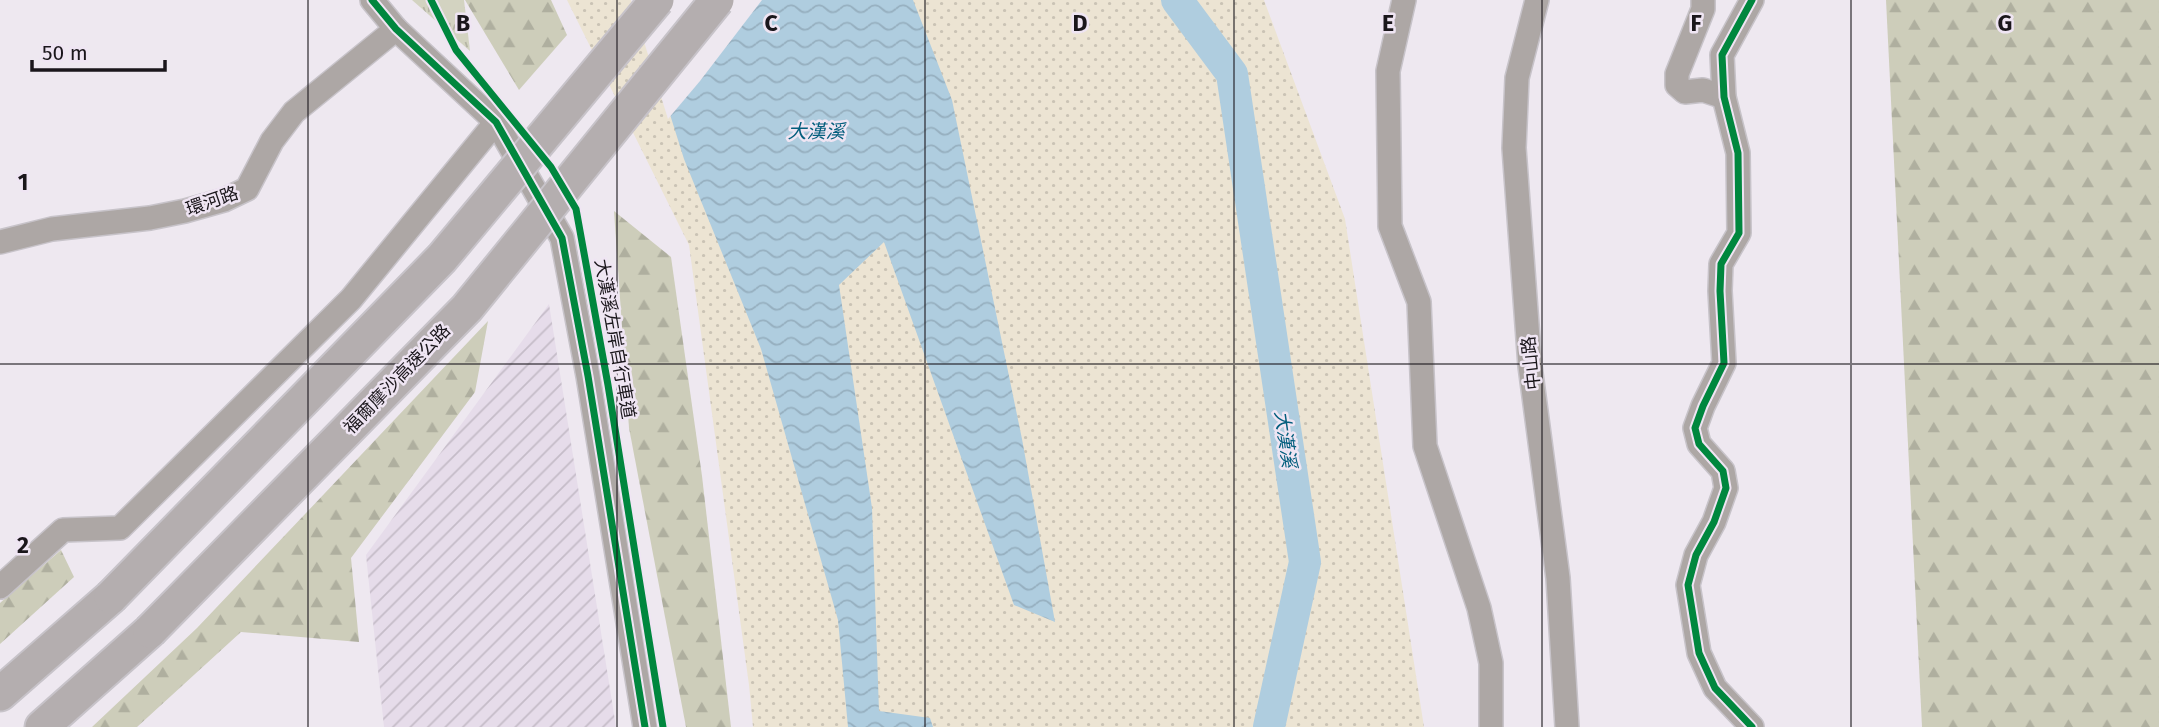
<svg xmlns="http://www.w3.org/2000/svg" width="2159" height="727" font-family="'Fira Sans','Noto Sans TC',sans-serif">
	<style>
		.industrial { fill: url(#industrial-furrows) }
		.forest { fill: url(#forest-firs) }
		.sand { fill: url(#sand-dots) }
		.park { fill: url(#park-tufts) }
		.water { fill: url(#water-waves) }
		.pier { fill: #eee8f0 }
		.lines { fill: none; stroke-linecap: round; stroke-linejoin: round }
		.river { stroke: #afcddf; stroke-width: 32 }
		.minor-casing { stroke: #c7c3c9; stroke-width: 26 }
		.highway-casing { stroke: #c7c3c9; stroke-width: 37 }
		.minor { stroke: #ada7a5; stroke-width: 23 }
		.highway { stroke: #b4aeaf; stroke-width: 33 }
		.highway-bridge-casing { stroke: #c7c3c9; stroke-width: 37; stroke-linecap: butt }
		.highway-bridge { stroke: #b4aeaf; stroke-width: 33 }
		.cycleway-casing { stroke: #efe5f3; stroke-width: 11 }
		.cycleway { stroke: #00873e; stroke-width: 7 }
		.grid { fill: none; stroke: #1a161b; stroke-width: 2; stroke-opacity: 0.55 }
		.labels { text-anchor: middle; stroke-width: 5; stroke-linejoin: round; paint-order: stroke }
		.street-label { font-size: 18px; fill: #1a161b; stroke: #efe5f3 }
		.water-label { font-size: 19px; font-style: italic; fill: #035e7d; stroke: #efe5f3 }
		.grid-label { font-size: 23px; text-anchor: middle; font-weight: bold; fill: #1a161b; stroke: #efe5f3; stroke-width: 5; stroke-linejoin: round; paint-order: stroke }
	</style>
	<defs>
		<pattern id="industrial-furrows" width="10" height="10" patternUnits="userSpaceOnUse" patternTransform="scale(1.75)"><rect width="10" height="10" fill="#e6dcea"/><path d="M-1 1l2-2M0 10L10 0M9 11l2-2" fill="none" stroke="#c5bcc8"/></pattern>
		<pattern id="forest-firs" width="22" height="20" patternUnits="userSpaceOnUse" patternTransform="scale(1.75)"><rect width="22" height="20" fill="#cdcdba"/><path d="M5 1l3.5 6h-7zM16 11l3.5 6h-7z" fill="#afaf9f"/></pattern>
		<pattern id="sand-dots" width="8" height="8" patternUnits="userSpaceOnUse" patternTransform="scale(1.75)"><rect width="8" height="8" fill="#ece4d3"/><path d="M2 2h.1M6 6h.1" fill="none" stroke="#cac3b5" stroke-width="1.8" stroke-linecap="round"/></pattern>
		<pattern id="park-tufts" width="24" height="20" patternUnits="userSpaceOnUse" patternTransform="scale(1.75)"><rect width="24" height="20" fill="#d3d3c1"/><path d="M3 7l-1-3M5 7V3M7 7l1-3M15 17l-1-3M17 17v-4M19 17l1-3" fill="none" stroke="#b5b4a5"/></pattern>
		<pattern id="water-waves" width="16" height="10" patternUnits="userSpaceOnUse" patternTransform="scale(1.75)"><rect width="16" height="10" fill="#afcddf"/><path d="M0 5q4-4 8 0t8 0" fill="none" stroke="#96afbf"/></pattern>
	</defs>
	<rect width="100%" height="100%" fill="#eee8f0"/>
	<!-- industrial -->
	<polygon class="industrial" points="549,304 616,727 384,727 366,555"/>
	<!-- forest -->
	<g class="forest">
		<polygon points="465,0 551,0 567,35 519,90"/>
		<polygon points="1886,0 2159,0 2159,727 1922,727"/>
		<polygon points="614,211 671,257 702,476 731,727 686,727 629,428"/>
		<polygon points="488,321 475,392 351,558 359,642 241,632 137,727 92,727 197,628"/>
		<polygon points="61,550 74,577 0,644 0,603"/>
	</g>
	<!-- sand -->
	<polygon class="sand" points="567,0 1264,0 1345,219 1424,727 753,727 749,685 689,245"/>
	<!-- park -->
	<polygon class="park" points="412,0 464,0 470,51"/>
	<!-- water -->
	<polygon class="water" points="634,0 913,0 952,100 1022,439 1055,622 1014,605 884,242 839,285 872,508 879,711 930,718 933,727 848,727 838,620 761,349 684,159"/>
	<!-- pier -->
	<polygon class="pier" points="631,0 762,0 700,81 668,119"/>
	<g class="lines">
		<!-- river -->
		<polyline class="river" points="1177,0 1232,74 1305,562 1269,727"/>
		<!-- minor casing -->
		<g class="minor-casing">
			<g id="minor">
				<polyline points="372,0 396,29 496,122 562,238 588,376 645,727"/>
				<polyline points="1404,0 1388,71 1390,226 1419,302 1425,446 1479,608 1491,663 1491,727"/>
				<polyline points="1537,0 1517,78 1514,148 1530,366 1558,578 1567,727"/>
				<polyline points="1703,0 1703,9 1677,74 1677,85 1685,92 1703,90 1724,97"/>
				<polyline points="0,242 52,229 150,218 185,211 224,200 247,189 272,141 294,112 396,29"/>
				<polyline points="0,587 63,530 120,528 351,299 496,122"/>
				<polyline points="1752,727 1715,688 1699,653 1688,585 1696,555 1714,522 1726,488 1723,471 1699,444 1695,428 1703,406 1724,363 1720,291 1721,264 1739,233 1738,153 1724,97 1722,55 1752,0"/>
			</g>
		</g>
		<!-- highway casing -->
		<g class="highway-casing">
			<g id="highway">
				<polyline points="0,694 111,597"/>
				<polyline points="42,727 150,631"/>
			</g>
		</g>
		<!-- minor -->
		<use href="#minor" class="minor"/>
		<!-- highway -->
		<use href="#highway" class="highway"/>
		<!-- highway-bridge casing -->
		<g class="highway-bridge-casing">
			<g id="highway-bridge">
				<polyline points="111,597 442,258 657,0"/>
				<polyline points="150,631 467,308 717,0"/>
			</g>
		</g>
		<!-- highway-bridge -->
		<use href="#highway-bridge" class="highway-bridge"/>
		<!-- cycleway casing -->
		<g class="cycleway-casing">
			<g id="cycleway">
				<polyline points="372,0 396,29 496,122 562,238 588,376 645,727"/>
				<polyline points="431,0 456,50 551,167 576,209 608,385 663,727"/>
				<polyline points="1752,727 1715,688 1699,653 1688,585 1696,555 1714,522 1726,488 1723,471 1699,444 1695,428 1703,406 1724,363 1720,291 1721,264 1739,233 1738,153 1724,97 1722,55 1752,0"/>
			</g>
		</g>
		<!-- cycleway -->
		<use href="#cycleway" class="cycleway"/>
	</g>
	<!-- grid -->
	<path class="grid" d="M308 0V727M617 0V727M925 0V727M1234 0V727M1542 0V727M1851 0V727M0 364H2159"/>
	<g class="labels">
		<!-- street labels -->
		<g class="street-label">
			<text transform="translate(212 201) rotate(-19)" y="6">環河路</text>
			<text transform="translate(615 339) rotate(80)" y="6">大漢溪左岸自行車道</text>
			<text transform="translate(1531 363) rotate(-96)" y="6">中山路</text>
			<text transform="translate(397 379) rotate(-46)" y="6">福爾摩沙高速公路</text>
		</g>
		<!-- water labels -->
		<g class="water-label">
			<text x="816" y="138">大漢溪</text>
			<text transform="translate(1286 439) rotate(82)" y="7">大漢溪</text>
		</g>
	</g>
	<g class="grid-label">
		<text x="463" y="31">B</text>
		<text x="771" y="31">C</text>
		<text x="1080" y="31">D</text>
		<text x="1388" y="31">E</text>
		<text x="1696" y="31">F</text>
		<text x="2005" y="31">G</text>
		<text x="23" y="190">1</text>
		<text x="23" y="553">2</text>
	</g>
	<!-- scale -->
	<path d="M32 60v10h133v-10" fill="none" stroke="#1a161b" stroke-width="3.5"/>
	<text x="42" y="60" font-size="21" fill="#1a161b" stroke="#efe5f3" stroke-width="5" paint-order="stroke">50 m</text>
</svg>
